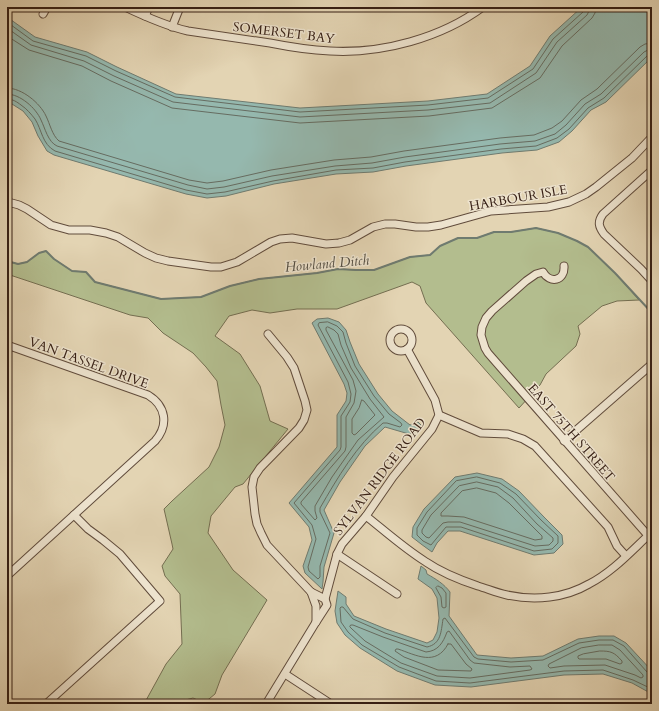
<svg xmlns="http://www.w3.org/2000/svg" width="659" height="711" font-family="Cardo,serif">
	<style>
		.green { fill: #b3bd8e; stroke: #746e51 }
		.water { fill: #95b8ae; stroke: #6f7b70 }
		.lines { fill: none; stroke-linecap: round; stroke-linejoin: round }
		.shore { stroke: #666c61; stroke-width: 1 }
		.stream { stroke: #6f7b70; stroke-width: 2 }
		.minor-casing { stroke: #614c3c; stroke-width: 9 }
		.minor { stroke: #ede3ce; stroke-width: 7 }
		.labels { text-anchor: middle; stroke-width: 3; stroke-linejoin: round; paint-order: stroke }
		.street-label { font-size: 13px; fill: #361f14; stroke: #ede3ce }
		.water-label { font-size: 14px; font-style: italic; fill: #524d42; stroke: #ede3ce }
	</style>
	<rect width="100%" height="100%" fill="#e3d4b3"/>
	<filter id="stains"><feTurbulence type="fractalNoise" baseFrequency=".005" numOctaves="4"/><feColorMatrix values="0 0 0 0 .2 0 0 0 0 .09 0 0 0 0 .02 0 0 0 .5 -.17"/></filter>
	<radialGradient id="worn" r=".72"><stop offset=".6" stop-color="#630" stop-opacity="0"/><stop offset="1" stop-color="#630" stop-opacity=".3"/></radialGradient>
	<!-- green -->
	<polygon class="green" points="536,228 558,233 577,241 588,247 615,273 639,300 617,301 602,306 578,326 580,334 576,346 546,374 540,385 519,408 426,303 420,286 412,282 337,309 297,309 270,313 252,310 229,316 215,336 240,354 260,386 270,421 288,429 243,484 235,487 211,516 208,533 233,570 267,600 222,675 215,694 204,703 193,698 178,702 176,704 144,704 166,664 182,644 180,594 165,576 162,566 173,549 172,544 164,509 172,501 209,467 219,447 225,425 221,405 217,381 206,367 193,353 163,333 148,318 130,315 7,274 7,261 18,264 27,262 39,253 46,251 54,259 72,271 86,272 95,282 161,299 201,297 230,286 259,279 317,273 338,269 356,270 374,270 410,257 430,255 440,246 458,238 477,238 494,232 511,232"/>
	<!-- water -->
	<g class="water">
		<polygon points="582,7 652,7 652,57 606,102 591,110 572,131 559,142 537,150 502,153 406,166 373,172 336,174 274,184 226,196 207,198 186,194 54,155 47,151 38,136 32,122 23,111 12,104 7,102 7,17 35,37 87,52 117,67 176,94 300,108 428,101 487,94 530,66 550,36"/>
		<polygon points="328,318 339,322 346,330 350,342 359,364 378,394 392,411 410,425 418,422 422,426 415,432 409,434 385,427 365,446 340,482 324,510 334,533 324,567 323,582 322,589 305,573 303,566 312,540 309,527 289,503 337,447 337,415 346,401 347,393 344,384 312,323 317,319"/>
		<polygon points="477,473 502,479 519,491 544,517 562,535 563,544 554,553 534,555 460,531 448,531 437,543 432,552 421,544 412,537 413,527 424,509 455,477"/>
		<path d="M421 566 426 570 427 574C436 579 444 584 450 592L449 616 477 655 511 658 543 656 578 639 599 636H614L626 643 652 671V694L632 683 603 674 564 675 471 687 435 685 397 671 360 648 345 635 337 623 335 611 338 591 346 597V604L354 616 386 629 427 643 433 640 437 632 439 618 437 598 432 589 418 579Z"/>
	</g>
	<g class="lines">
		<!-- shore -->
		<g class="shore">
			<polyline points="7,22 33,41 86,56 116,71 175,97 300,112 428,105 488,98 533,69 553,39 583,12 585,7"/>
			<polyline points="7,28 31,45 84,61 114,76 173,102 300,117 428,110 490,103 536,73 557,42 587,15 589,11 590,7"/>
			<polyline points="7,36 29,50 82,66 111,81 172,108 300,123 429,116 492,108 540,78 562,46 592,18 595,13 596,7"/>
			<path d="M7 88C22 88 40 103 46 116 50 124 52 135 59 141L189 180 207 183 223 181 271 170 334 160 371 157 404 151 500 138 534 135 552 128 562 121 581 100 597 89 640 47 645 44 652 43"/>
			<path d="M7 94C20 94 36 108 41 120 45 128 48 142 57 146L188 185 207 189 224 187 272 176 335 166 372 163 405 157 500 144 535 141 555 134 566 125 585 104 601 94 644 52 648 50 652 49"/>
			<path d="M7 99C13 99 17 102 21 105 27 109 31 114 35 119 42 130 42 144 55 151L186 190 207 194 225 192 273 181 336 170 373 168 405 162 501 149 536 146 557 138 569 129 588 108 604 98 648 55 652 54"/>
			<path d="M328 322 337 326 343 332 346 343 355 366 374 396 389 414 401 423 402 425 400 427 387 423H383C356 446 338 477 320 508V512L330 533 320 566V577L318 579 309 571 308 567 316 539 312 525 294 503 340 450 341 447V416L350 402 351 394 348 382 318 325 319 323Z"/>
			<polygon points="328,327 334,330 338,334 341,345 351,368 370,399 384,417 358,440 332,477 315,506 315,511 317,518 315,520 301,504 301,502 345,451 346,447 346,417 354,403 356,391 353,380 326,330 326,328"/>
			<polygon points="362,400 364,401 375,415 356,434 354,435 352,433 352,419 359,408"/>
			<polygon points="477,477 500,483 516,494 541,520 558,536 558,543 552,549 534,551 461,527 446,527 431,545 423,541 417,535 417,528 427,512 456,481"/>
			<polygon points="477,482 498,487 513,498 537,524 553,538 553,541 549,545 535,546 460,522 448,522 443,523 429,538 426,537 422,533 422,530 431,515 459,486"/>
			<polygon points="477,488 496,493 509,503 542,536 542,539 535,540 464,517 448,516 441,516 441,513 462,491"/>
			<polygon points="438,586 442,588 446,593 446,607 444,608 442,607 441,597 436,588"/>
			<path d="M351 625H353L383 637 426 652C438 651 443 643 447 632L449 631 470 660 474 663 510 667 530 666 532 669 530 670 470 678 437 676 401 663 365 641 352 629 350 627Z"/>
			<path d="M448 644H451L466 664 472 669 471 671 438 670 404 657 395 651 396 649H398C416 655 436 667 448 644Z"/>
			<polygon points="599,645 612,645 620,650 643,675 643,677 641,678 635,675 605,665 564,666 550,668 548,666 549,664 581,648"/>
			<path d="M600 651C611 651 614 652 622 661V663L620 664 606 659H579L578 658V656L583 654Z"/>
			<path d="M652 674 647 672 624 646 613 640H599L579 643 543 660 511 662 478 659 474 657 445 618 443 619C441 632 441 644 427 647L385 633 353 619 343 607H341L340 608 341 622 348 632 362 645 399 667 436 681 470 683 564 671 603 670 633 680 652 689"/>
		</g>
		<!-- stream -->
		<polyline class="stream" points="7,261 18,264 27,262 39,253 46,251 54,259 72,271 86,272 95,282 161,299 201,297 230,286 259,279 317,273 338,269 356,270 374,270 410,257 430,255 440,246 458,238 477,238 494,232 511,232 536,228 558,233 577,241 588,247 615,273 652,313"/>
		<!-- minor casing -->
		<g class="minor-casing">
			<g id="minor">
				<path d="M125 7C146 17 166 26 188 31 215 35 242 39 270 43 290 47 310 50 330 51 382 54 441 38 483 7"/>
				<polyline points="43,14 47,7"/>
				<polyline points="145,16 149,7"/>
				<polyline points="172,27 180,7"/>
				<path d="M652 170 603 214C597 222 599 227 604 234L641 269 652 281"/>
				<polyline points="8,202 19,205 27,209 51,225 69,230 90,230 106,233 118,237 145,253 156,258 168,261 211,267 221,267 237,262 271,242 280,239 292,238 326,244 339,243 350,240 373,227 385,224 395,224 416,227 428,227 441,225 491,211 548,207 569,202 586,194 596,187 632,158 652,137"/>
				<path d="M564 266C565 281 550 284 543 272L536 274 526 281 492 311 486 318 482 327 481 335 485 348 488 353 652 540"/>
				<circle cx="401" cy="340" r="11"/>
				<polyline points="268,334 287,357 294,368 305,401 307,410 304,420 299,428 260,468 254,477 252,487 255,514 257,524 261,533 267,545 311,592 316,606 316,622"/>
				<path d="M7 345 148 395C166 406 169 425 155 441L7 576"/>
				<polyline points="439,415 481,433 508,434 523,439 535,446 608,527 617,546 626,556"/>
				<polyline points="564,441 652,364"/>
				<path d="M366 516C386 532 405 549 426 562 442 573 460 580 478 586 488 589 497 593 507 595 535 601 565 598 589 584 614 571 632 550 652 532"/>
				<polyline points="337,554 397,594"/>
				<polyline points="325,599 337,554 342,544 366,516 393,477 432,429 439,415 435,400 407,349"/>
				<polyline points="285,674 331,704"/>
				<polyline points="46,704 160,601 120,554 103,540 88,529 74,515"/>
				<polyline points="266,704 316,622 327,605 325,599 311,592"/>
			</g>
		</g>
		<!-- minor -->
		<use href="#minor" class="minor"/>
	</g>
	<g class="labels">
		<!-- street labels -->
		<g class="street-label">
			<text transform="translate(284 32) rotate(7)" y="5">SOMERSET BAY</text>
			<text transform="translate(518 197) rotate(-10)" y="5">HARBOUR ISLE</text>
			<text transform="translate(89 362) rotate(20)" y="5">VAN TASSEL DRIVE</text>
			<text transform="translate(572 432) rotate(49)" y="5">EAST 75TH STREET</text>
			<text transform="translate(379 476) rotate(-53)" y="5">SYLVAN RIDGE ROAD</text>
		</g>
		<!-- water labels -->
		<g class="water-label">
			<text transform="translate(327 263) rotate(-5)" y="5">Howland Ditch</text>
		</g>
	</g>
	<!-- margin -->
	<rect width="659" height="711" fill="none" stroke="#e3d4b3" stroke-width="24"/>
	<rect x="8" y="8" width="643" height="695" fill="none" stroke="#361f14" stroke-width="2"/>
	<rect x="12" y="12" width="635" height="687" fill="none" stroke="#361f14"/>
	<rect width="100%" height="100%" filter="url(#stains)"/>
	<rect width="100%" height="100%" fill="url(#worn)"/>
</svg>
